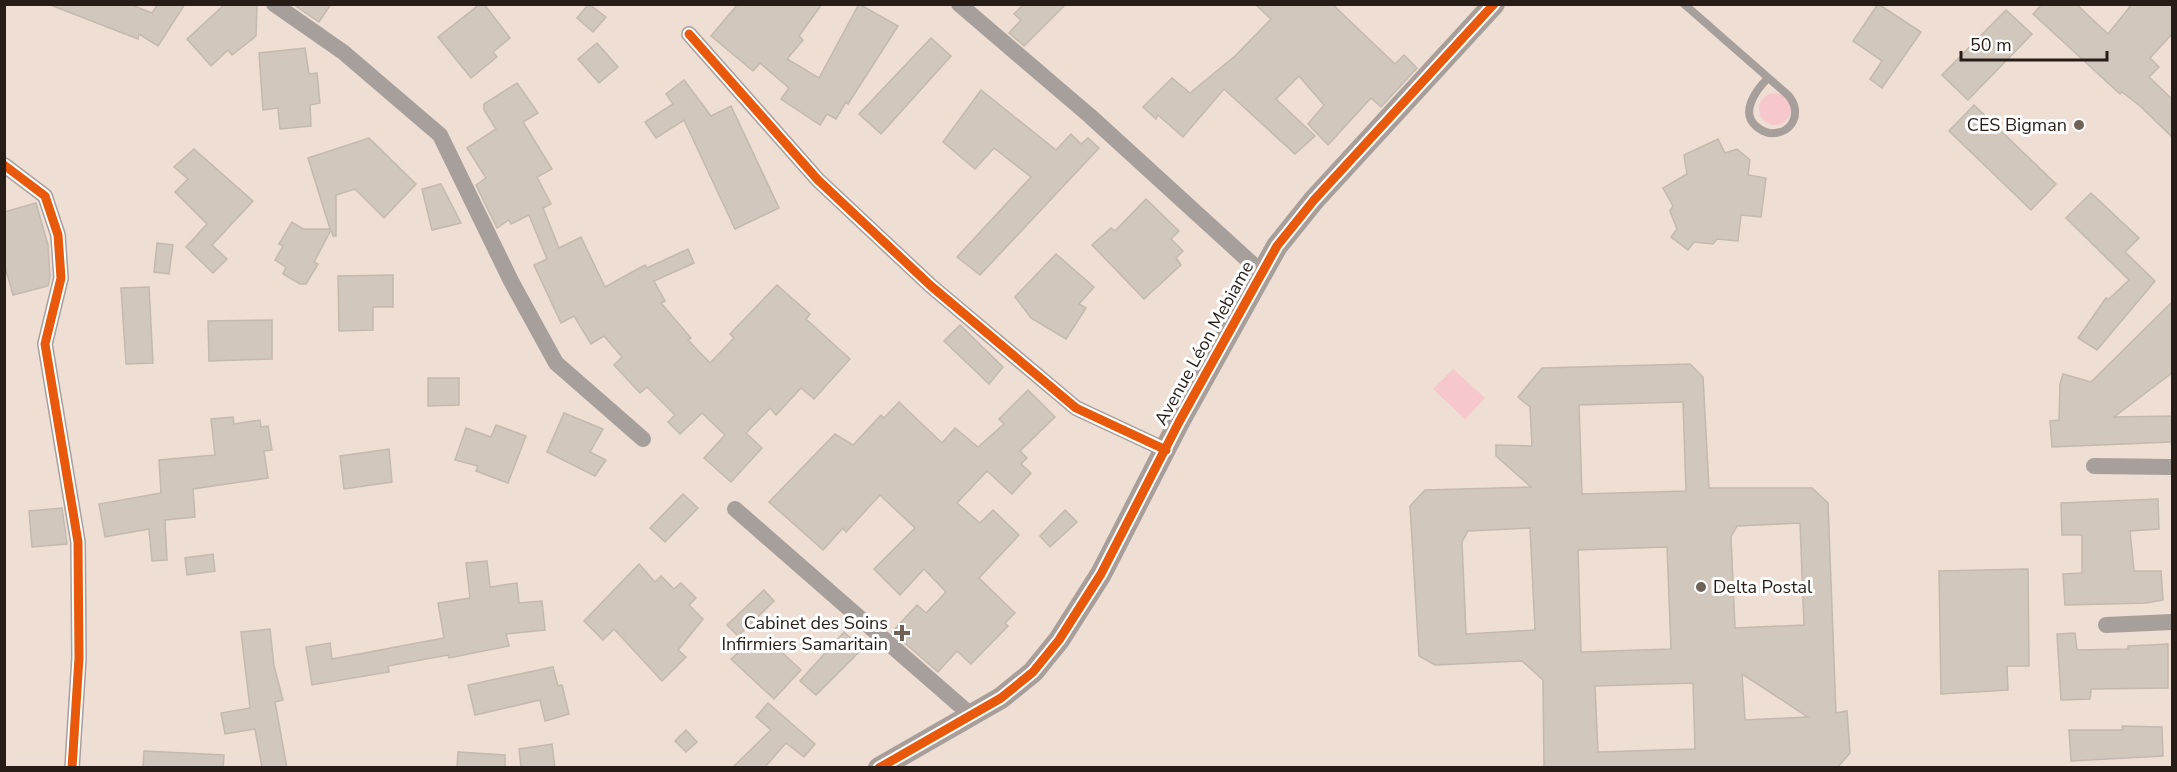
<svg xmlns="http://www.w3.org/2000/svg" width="2177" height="772" font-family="'Nunito Sans',sans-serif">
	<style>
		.green { fill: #f6c8cc }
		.building { fill: #d2c7bd; stroke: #c3b9af; stroke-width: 1.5; fill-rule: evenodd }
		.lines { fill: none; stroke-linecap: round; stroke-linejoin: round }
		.lane { stroke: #a79f9c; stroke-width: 8 }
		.street { stroke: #a79f9c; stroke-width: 16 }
		.secondary { stroke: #a89e9a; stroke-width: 22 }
		.cycleway-casing { stroke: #fff; stroke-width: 13 }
		.cycleway { stroke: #e8590c; stroke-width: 9 }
		.poi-dot { fill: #6d6158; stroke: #fff; stroke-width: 2 }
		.labels { text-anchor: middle; stroke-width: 6; stroke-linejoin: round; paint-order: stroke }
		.poi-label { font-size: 18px; fill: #281d16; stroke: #fff; text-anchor: end }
		.street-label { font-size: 18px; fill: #281d16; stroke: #fff }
	</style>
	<rect width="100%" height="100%" fill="#eeded3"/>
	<!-- green -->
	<g class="green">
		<circle cx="1775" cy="109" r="16"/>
		<polygon points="1453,369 1485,398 1465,419 1433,389"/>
	</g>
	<!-- building -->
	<g class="building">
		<polygon points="48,4 129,4 152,13 158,4 185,4 158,46 139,34 138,39"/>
		<polygon points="225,4 257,4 256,36 232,55 228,50 211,66 187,39"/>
		<polygon points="293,4 331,4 319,22"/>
		<polygon points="480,4 484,4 510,38 493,52 497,57 471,78 438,37"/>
		<polygon points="589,4 606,17 593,32 577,18"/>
		<polygon points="738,4 822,4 799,36 803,40 787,59 819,78 859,4 898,26 848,104 846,102 836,119 827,114 820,125 781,99 789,88 760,63 753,71 711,36"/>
		<polygon points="1024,4 1066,4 1024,46 1009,33 1021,20 1014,14"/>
		<polygon points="1255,4 1332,4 1395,64 1404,55 1417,68 1381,107 1371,98 1328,145 1308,124 1324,105 1299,76 1276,99 1315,136 1295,154 1224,89 1183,137 1158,115 1156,119 1143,107 1172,78 1190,93 1235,56 1271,19"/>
		<polygon points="1878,4 1921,32 1882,88 1870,79 1882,61 1853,41"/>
		<polygon points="2042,4 2076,4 2108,34 2132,4 2172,4 2172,34 2150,58 2159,67 2149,77 2172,99 2172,137 2140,106 2122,92 2120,94 2033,14"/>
		<polygon points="2006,10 2032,34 1968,100 1942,75"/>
		<polygon points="931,38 951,56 881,134 859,114"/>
		<polygon points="597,43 618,67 599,83 578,59"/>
		<polygon points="305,48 309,74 317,73 320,103 310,105 311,126 280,129 278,108 263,110 259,53"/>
		<polygon points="684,80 711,116 731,106 779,208 735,229 684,120 656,138 645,122 673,104 666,94"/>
		<polygon points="517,83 538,113 523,122 552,169 537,177 551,204 543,208 559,248 581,237 605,287 645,265 647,268 688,249 694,263 654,281 665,301 661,303 691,338 688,340 710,363 734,338 730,334 777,285 810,314 806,319 850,359 814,399 801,388 776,415 770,408 746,433 762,448 731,482 704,458 725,435 702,413 680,434 668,422 675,415 647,387 640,393 614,365 622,357 604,336 591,344 574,316 561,323 534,265 547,259 529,215 511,224 509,220 497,228 476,185 486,178 467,148 496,129 484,110 484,104"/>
		<polygon points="981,90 1056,150 1071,134 1081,144 1088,138 1099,148 980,275 957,257 1031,177 994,148 975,169 943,142"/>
		<polygon points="1974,105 2056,184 2031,210 1949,131"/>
		<polygon points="369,138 416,184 384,218 355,189 336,195 336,236 333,236 331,230 314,262 318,264 306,284 300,284 283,274 286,267 275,260 283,246 279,244 292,222 303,229 330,229 308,158"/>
		<polygon points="1718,139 1725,153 1737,149 1750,160 1748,175 1766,178 1761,217 1741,215 1738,241 1717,239 1713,244 1694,242 1688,250 1671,237 1677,229 1670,211 1673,206 1663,188 1687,174 1684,155"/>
		<polygon points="194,149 253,201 212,245 227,259 213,273 186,247 207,224 175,192 188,179 174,167"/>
		<polygon points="441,184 461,223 432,230 422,189"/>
		<polygon points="2091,193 2139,238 2125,252 2155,281 2097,350 2078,338 2106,298 2109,299 2129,280 2066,218"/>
		<polygon points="1146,199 1179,231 1171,239 1183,251 1176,258 1181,265 1144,299 1092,245 1111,228 1115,231"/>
		<polygon points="36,203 48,245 50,277 48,286 13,295 4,263 4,212"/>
		<polygon points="157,243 173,245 169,274 154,272"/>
		<polygon points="1056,254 1094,287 1079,304 1086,308 1066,339 1031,318 1015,297"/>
		<polygon points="393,275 393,307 373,307 373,330 339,331 338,276"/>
		<polygon points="149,287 153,363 126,364 121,288"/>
		<polygon points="2172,302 2172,373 2114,417 2172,416 2172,442 2052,447 2050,421 2059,420 2060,384 2063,374 2091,382"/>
		<polygon points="272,320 272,359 209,361 208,321"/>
		<polygon points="960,325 1003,367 989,384 944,341"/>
		<path d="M1690 364 1703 377 1709 488H1812L1828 503 1836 713 1847 711 1850 753 1837 768H1544L1543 680 1522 661 1435 665 1419 656 1410 506 1425 490 1531 487 1496 456V445L1532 446 1530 407 1518 397 1542 368ZM1683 402 1686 491 1582 494 1579 405ZM1800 523 1804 625 1735 628 1731 537 1737 526ZM1530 528 1535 630 1466 634 1462 542 1468 531ZM1667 547 1671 649 1581 652 1578 550ZM1742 674 1808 717 1745 720ZM1693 683 1695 749 1598 752 1595 686Z"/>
		<polygon points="428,378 459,378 459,405 428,406"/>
		<polygon points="1028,390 1055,417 1020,451 1027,458 1021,464 1031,473 1012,494 987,471 957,503 980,523 993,510 1019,535 979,578 1015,613 1005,623 1008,626 971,664 957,651 938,672 892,632 917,605 926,613 946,592 924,569 900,595 874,569 915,528 880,495 846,532 843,528 823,550 769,502 835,434 853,445 881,415 884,418 899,402 942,443 955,428 978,447 1004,424 999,419"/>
		<polygon points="564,413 603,429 590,452 606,460 595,476 547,452"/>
		<polygon points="233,417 234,424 260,420 261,427 268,426 272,450 264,451 268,478 193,489 195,517 165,520 167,560 152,561 149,529 105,537 99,504 161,493 159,460 215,455 211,419"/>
		<polygon points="496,425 526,436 508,483 476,471 478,466 455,460 466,428 491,437"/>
		<polygon points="389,449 392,482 344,489 340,456"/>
		<polygon points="683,494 698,508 665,542 650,528"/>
		<polygon points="2158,499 2159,529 2130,531 2134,571 2161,571 2163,600 2146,603 2065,605 2063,574 2082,573 2082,535 2062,535 2061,503"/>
		<polygon points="62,508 67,544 32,547 29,511"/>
		<polygon points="1065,510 1077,522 1050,547 1040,536"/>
		<polygon points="213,554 215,571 187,575 185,558"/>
		<polygon points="487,561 490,587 517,583 519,603 542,601 545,630 506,634 509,646 449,658 448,655 388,666 389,672 312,685 306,647 330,643 332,659 444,638 438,603 470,598 466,563"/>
		<polygon points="639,564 655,582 661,576 674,589 681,583 696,598 689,605 703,619 678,650 686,657 662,681 614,629 603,640 584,621"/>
		<polygon points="2028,569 2029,666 2007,666 2008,690 1941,694 1939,571"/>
		<polygon points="764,590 774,601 738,636 727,625"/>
		<polygon points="270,629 274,666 283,700 275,702 287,768 262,768 255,729 225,734 221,713 250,708 241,632"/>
		<polygon points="844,632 862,649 816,695 800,681"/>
		<polygon points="2075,633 2077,650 2128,649 2128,646 2168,644 2168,688 2091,689 2090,699 2061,700 2057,634"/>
		<polygon points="754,639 768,651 774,645 801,670 774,699 731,659"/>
		<polygon points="553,667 558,686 562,685 569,714 545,721 540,700 475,715 468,685"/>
		<polygon points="768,703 815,744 804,757 786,743 764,768 732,768 771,730 756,717"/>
		<polygon points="2122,726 2162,727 2163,756 2071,761 2069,730 2123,730"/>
		<polygon points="686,730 697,742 686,752 675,741"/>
		<polygon points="552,744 555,768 521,767 519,749"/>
		<polygon points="144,751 224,755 223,768 143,768"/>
		<polygon points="458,752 505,755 505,768 457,768"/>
	</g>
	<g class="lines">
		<!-- lane -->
		<path class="lane" d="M1684 4 1788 95C1803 112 1793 135 1769 133 1764 132 1761 130 1757 127 1739 113 1756 90 1768 78"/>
		<!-- street -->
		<g class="street">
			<polyline points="274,4 343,52 440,135 511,281 556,363 643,439"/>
			<polyline points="959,4 1090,116 1261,272"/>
			<polyline points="689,34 818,180 931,286 1076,408 1166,450"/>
			<polyline points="4,165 45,196 58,235 61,278 45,344 78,542 79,658 72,768"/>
			<polyline points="2094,466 2172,467"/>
			<polyline points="735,509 972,716"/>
			<polyline points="2106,625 2172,622"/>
		</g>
		<!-- secondary -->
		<polyline class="secondary" points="879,768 1001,698 1033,672 1059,640 1101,574 1179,422 1277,246 1314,200 1494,4"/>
		<!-- cycleway casing -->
		<g class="cycleway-casing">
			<g id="cycleway">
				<polyline points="689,34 818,180 931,286 1076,408 1166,450"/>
				<polyline points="4,165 45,196 58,235 61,278 45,344 78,542 79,658 72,768"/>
				<polyline points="879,768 1001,698 1033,672 1059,640 1101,574 1179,422 1277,246 1314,200 1494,4"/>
			</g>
		</g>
		<!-- cycleway -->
		<use href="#cycleway" class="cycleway"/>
	</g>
	<!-- markers -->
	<g class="poi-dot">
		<circle cx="2079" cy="125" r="6"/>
		<circle cx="1701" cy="587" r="6"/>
		<path d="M899 624h6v6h6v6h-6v6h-6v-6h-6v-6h6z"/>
	</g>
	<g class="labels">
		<!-- poi labels -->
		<g class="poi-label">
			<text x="2067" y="131">CES Bigman</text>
			<text x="1713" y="593" text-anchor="start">Delta Postal</text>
			<text x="888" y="629">Cabinet des Soins<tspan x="888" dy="21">Infirmiers Samaritain</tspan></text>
		</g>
		<!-- street labels -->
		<g class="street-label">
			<text transform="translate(1204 343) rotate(-61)" y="6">Avenue Léon Mebiame</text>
		</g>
	</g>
	<!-- border -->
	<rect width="2177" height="772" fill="none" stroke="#281d16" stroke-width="12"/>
	<!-- scale -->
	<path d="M1961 51v9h146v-9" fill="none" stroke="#281d16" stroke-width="3"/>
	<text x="1970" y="51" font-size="18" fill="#281d16" stroke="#ffffff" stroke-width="4.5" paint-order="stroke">50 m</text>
</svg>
